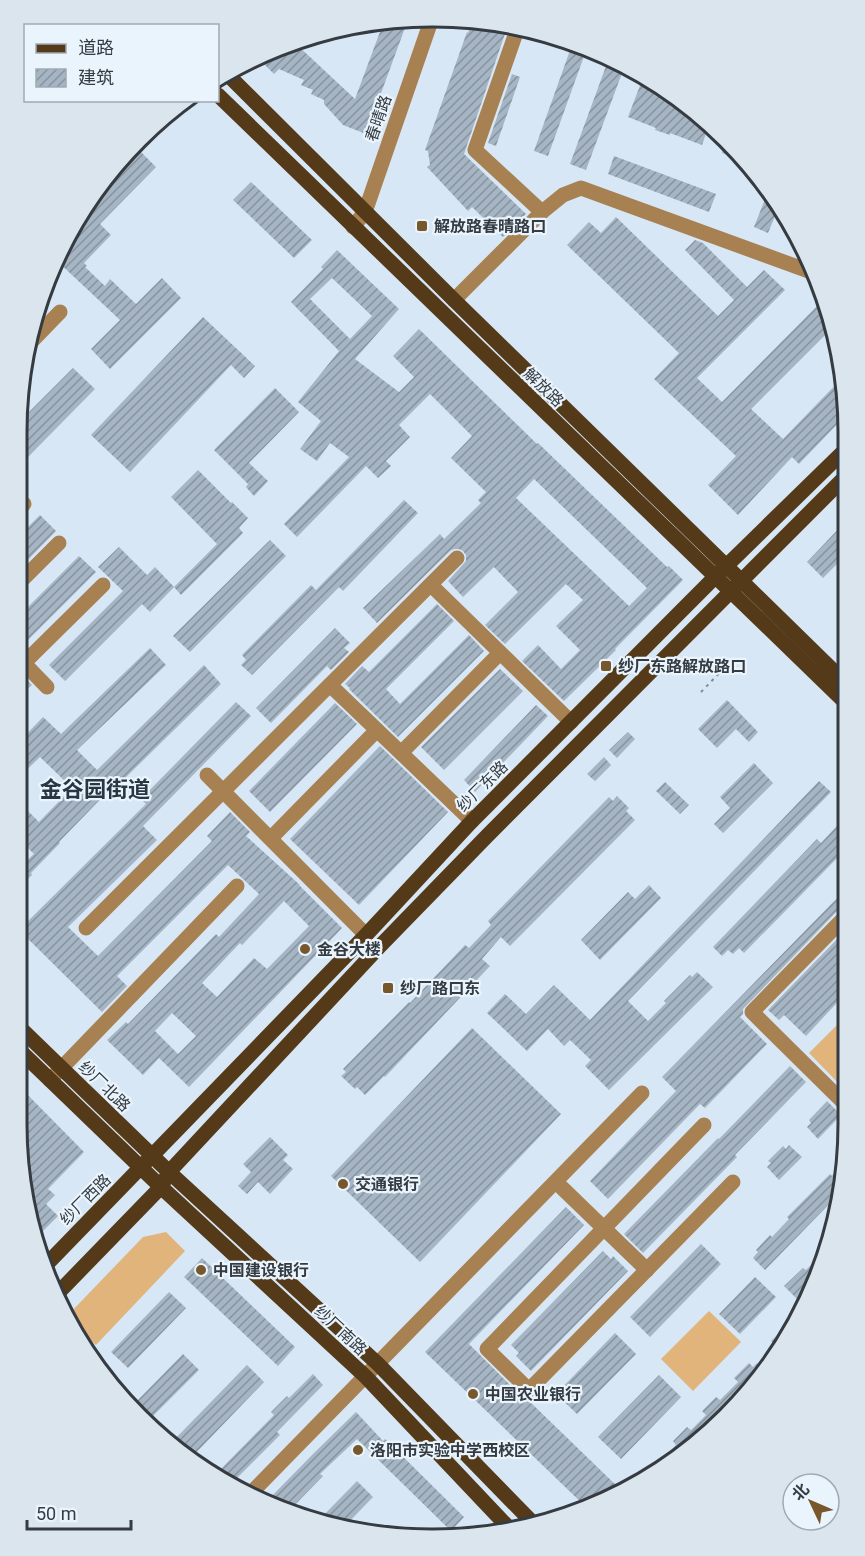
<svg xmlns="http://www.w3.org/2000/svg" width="865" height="1556" font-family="Roboto,'Noto Sans SC',sans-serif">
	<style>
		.grass { fill: #e1b47c }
		.building { fill: url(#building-hatch); fill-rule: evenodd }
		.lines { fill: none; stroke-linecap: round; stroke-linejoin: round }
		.path { stroke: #828d97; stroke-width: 2; stroke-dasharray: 3 4.5; stroke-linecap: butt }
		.minor { stroke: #a78151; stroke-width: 15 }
		.major { stroke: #543a18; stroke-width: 15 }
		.poi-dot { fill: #77572c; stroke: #e9f4fd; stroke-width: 2 }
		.labels { text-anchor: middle; stroke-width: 4.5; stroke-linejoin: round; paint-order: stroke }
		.street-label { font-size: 16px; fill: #353b41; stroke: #e9f4fd }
		.poi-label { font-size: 16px; font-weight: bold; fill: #353b41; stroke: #e9f4fd; text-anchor: start }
		.district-label { font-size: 22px; font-weight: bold; fill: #293742; stroke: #e9f4fd }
		.rim { fill: none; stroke: #353b41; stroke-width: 3 }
	</style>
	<defs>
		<pattern id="building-hatch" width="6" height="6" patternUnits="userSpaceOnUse" patternTransform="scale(1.5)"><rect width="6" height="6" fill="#a5b5c3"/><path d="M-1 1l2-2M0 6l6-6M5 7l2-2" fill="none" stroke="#8794a0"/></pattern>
	</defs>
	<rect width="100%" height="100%" fill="#d7e7f6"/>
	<!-- grass -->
	<g class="grass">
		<polygon points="847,1015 847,1092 809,1053"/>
		<polygon points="166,1232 185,1251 96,1345 74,1324 69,1314 143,1237"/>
		<polygon points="709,1311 741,1342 693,1391 661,1359"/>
	</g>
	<!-- building -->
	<g class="building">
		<polygon points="406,17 409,17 366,134 343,125 324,104 324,100 311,94 313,90 301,85 304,80 279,69 274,74 256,56 272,50 280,58 295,43 355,99 384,21"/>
		<polygon points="473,20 487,20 508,25 464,154 526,214 503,237 472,207 468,211 427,167 430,165 428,151 425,150 467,32 468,33"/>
		<polygon points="573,42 587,48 548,156 534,151"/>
		<polygon points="609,58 625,65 586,170 570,164"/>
		<polygon points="512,74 520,77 496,146 488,143"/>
		<polygon points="644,75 709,125 702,145 670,133 670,135 655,130 656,128 628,117"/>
		<polygon points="155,125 161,132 141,152 156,167 100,224 111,235 84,263 87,266 85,267 105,286 110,279 136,304 162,278 181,298 110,369 91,349 120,320 56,260 72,224 88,205 87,204 88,202 128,161 122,156"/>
		<polygon points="727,139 728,139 746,162 722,153"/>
		<polygon points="614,156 716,194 709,212 608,174"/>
		<polygon points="251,182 312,240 294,258 233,200"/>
		<polygon points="769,189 780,204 768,233 754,227"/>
		<polygon points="616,217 718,316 734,300 685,250 695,240 703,243 747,287 764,270 785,290 697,378 722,402 826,297 826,298 833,327 751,409 783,439 844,376 845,416 799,464 792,457 738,515 708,485 736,456 654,379 679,353 567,245 589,222 601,233"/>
		<path d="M337 250 399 309 355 359 399 392 414 377 393 356 419 329 537 444 538 443 667 567 669 566 683 580 615 649 616 650 564 701 522 661 538 645 561 669 580 650 556 626 583 600 566 584 505 644 485 625 518 592 494 567 463 597 448 581 466 561V555L463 551 459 549H454L450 551 377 623 363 608 440 534 444 539 481 503 478 500 486 492 451 458 472 436 430 394 399 425 410 437 386 461 391 466 378 478 366 466 297 537 284 524 349 457 330 443 317 461 300 449 321 421 298 402 339 351 291 302 323 269 321 267ZM332 278 372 316 350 339 310 299ZM534 479 647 588 629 606 516 498Z"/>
		<polygon points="203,317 255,366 244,378 231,365 130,472 91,435"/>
		<polygon points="73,368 95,389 24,461 17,455 17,424"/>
		<polygon points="275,388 299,412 249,463 268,481 254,496 246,487 248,484 214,450"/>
		<polygon points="198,470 231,503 232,502 248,518 239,528 243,533 181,595 174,587 217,544 171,497"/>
		<polygon points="404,500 418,513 343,591 339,587 252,675 241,665 246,660 242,655 311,585 316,590"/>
		<polygon points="40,515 56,531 17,571 17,538"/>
		<polygon points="845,522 846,555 823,578 807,562"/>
		<polygon points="270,540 286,556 190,652 173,636"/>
		<polygon points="119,547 147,575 155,567 174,587 150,612 142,604 65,681 49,665 123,591 98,567"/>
		<polygon points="79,556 96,572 24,644 17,637 17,618"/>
		<polygon points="437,604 454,621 386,689 400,704 469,635 484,651 398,737 349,689 350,688 345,684 362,666 369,672"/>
		<polygon points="335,628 350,643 344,648 349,652 331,670 327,666 271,723 256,708"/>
		<polygon points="150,648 166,665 77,750 97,770 204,665 221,684 122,781 120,779 59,842 60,843 31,873 32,875 17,889 17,869 34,854 17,837 17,800 39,822 72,788 40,757 17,779 17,744 43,717 61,734"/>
		<polygon points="500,669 523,691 444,770 421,747"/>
		<polygon points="17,670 32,685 17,699"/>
		<polygon points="727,700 758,732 749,742 736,729 717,748 698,729"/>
		<path d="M236 702 251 716 143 826 157 840 68 927 98 956 212 841 207 836 230 812 250 832 246 836 300 885H299L342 928 189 1087 159 1058 143 1075 107 1040 126 1022 128 1024 216 934 219 937 259 894 243 879 228 865 117 976 127 986 102 1012 19 930 146 804 141 799ZM284 901 309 926 267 969 254 958 217 997 202 983 240 943 242 945ZM172 1013 196 1036 178 1054 155 1031Z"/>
		<polygon points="335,703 357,724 270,812 249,791"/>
		<polygon points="536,705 548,716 475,792 464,780"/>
		<polygon points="628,732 635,739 617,758 609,750"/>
		<polygon points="380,746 448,812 359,905 290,839"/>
		<polygon points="604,757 611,765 595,781 587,774"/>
		<polygon points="754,763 773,783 723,833 714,824 730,808 720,797"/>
		<polygon points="819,781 831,792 628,1001 648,1021 666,1003 664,1001 690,975 692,977 697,972 713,987 609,1090 585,1066 591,1060 570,1040 564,1046 548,1029 527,1051 487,1013 505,994 526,1014 554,985 590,1020"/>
		<polygon points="665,782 689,805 680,814 656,791"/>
		<polygon points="617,796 629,808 626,811 635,820 510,946 501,937 482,959 490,966 385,1077 384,1076 365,1095 357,1087 355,1089 341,1076 346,1072 343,1069 409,1002 410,1003 465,945 469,948 491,925 488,921 609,797 613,801"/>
		<polygon points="846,816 847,848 744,953 739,948 733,954 728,950 722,956 713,947 817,839 821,843"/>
		<polygon points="649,885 661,898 600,960 581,940 628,892 635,899"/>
		<polygon points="847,888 847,906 840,908 743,1009 743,1014 740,1017 767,1044 705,1108 700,1104 608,1199 590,1181 676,1091 662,1077"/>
		<polygon points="847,929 847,992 806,1036 784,1015 779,1020 768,1010"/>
		<polygon points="472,1028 561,1114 420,1262 331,1176"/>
		<polygon points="790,1066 806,1082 735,1155 737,1157 643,1253 624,1234 718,1138 719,1139"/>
		<polygon points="17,1084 84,1152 48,1189 55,1195 46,1204 58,1216 35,1239 16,1124 16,1120 21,1115 17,1111"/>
		<polygon points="827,1101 841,1115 818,1139 807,1127 811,1123 809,1120"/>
		<polygon points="270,1137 288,1155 283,1160 293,1169 270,1194 258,1182 247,1194 238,1186 251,1172 243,1164"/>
		<polygon points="789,1145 802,1157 779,1180 767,1167 771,1163 768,1161 783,1146 786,1149"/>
		<polygon points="835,1172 842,1179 839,1194 765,1270 753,1258 758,1252 756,1250 770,1235 772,1237 789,1219 787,1217 830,1174 832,1176"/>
		<polygon points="566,1207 584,1225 469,1344 522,1397 527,1399 621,1490 588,1509 425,1352"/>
		<polygon points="701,1244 721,1264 650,1337 630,1317"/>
		<polygon points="829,1246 827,1257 804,1306 784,1286 803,1268 806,1270"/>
		<polygon points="603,1251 611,1259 613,1256 628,1271 531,1371 516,1356 519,1353 511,1345"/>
		<polygon points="202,1258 295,1347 278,1366 184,1277"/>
		<polygon points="755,1277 776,1297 740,1334 719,1314"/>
		<polygon points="169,1292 186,1308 128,1368 111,1352"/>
		<polygon points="795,1317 798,1320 793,1332 779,1348 771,1341"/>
		<polygon points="615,1333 636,1354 577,1414 556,1394"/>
		<polygon points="183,1354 199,1370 149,1420 133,1405"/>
		<polygon points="749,1363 753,1367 757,1363 763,1368 707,1436 665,1463 662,1459 676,1445 673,1441 687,1427 691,1430 706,1415 702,1411 716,1397 720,1400 738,1382 734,1378"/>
		<polygon points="247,1365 264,1382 190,1459 172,1442"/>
		<polygon points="313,1374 323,1385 277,1432 280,1435 232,1483 215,1475 274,1415 271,1412 287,1396 289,1398"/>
		<polygon points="659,1375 681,1397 621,1459 598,1437"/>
		<polygon points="356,1412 383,1441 385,1439 464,1517 451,1531 357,1439 320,1474 323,1476 290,1510 268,1500 314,1453"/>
		<polygon points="357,1481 373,1497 344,1527 324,1525 317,1522"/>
	</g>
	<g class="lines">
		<!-- path -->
		<g class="path">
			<polyline points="701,692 731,661"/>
			<polyline points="844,751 846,754"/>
		</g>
		<!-- minor -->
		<g class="minor">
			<polyline points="542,212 563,195 581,188 814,273"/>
			<polyline points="353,227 365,212 432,18"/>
			<polyline points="454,300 542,212 475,150 518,27"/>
			<polyline points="30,343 60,312"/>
			<polyline points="17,510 24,504"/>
			<polyline points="17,585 59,543"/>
			<polyline points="431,585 571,722"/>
			<polyline points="17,656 47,687"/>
			<polyline points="24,663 103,585"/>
			<polyline points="330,685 472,821"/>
			<polyline points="401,753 500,653"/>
			<polyline points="207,775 366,935"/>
			<polyline points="271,838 377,730"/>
			<polyline points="847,915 752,1012 847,1106"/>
			<polyline points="86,928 457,558"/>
			<polyline points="50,1080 237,886"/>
			<polyline points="704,1125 487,1349 529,1390 733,1182"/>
			<polyline points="556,1182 647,1270"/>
			<polyline points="37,1249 49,1261"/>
			<polyline points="252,1492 642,1093"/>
		</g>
		<!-- major -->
		<g class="major">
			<polyline points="226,73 454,300 846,683"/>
			<polyline points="218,95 846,703"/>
			<polyline points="17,1025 169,1172 378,1364 532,1522"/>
			<polyline points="17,1048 161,1187 366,1377 508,1527"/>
			<polyline points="44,1267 366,935 472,821 715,577 845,450"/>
			<polyline points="58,1293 161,1187 169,1172 380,946 487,836 845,477"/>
		</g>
	</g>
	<!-- markers -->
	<g class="poi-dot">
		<rect x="416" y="220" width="12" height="12" rx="3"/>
		<rect x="600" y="660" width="12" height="12" rx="3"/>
		<circle cx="305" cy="949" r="6"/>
		<rect x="382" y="982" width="12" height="12" rx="3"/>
		<circle cx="343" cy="1184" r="6"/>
		<circle cx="201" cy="1270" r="6"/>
		<circle cx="473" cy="1394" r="6"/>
		<circle cx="358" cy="1450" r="6"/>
	</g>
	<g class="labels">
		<!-- street labels -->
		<g class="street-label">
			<text transform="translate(378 118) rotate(-71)" y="6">春晴路</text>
			<text transform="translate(544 387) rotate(44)" y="6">解放路</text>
			<text transform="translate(482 786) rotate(-45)" y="6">纱厂东路</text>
			<text transform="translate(105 1086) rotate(44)" y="6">纱厂北路</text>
			<text transform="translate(85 1199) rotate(-45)" y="6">纱厂西路</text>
			<text transform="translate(341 1330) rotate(43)" y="6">纱厂南路</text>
		</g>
		<!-- poi labels -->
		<g class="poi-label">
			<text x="434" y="232">解放路春晴路口</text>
			<text x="618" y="672">纱厂东路解放路口</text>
			<text x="317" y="955">金谷大楼</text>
			<text x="400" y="994">纱厂路口东</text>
			<text x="355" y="1190">交通银行</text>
			<text x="213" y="1276">中国建设银行</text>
			<text x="485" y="1400">中国农业银行</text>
			<text x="370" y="1456">洛阳市实验中学西校区</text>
		</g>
		<!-- district labels -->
		<g class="district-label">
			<text x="95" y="797">金谷园街道</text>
		</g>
	</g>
	<!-- crop -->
	<path d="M0 0H865V1556H0ZM432 27H433A405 405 0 0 1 838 432V1124A405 405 0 0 1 433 1529H432A405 405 0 0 1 27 1124V432A405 405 0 0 1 432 27Z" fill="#dbe5ee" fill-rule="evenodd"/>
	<path class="rim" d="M432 27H433A405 405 0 0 1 838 432V1124A405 405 0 0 1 433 1529H432A405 405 0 0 1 27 1124V432A405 405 0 0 1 432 27Z"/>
	<!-- legend -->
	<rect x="24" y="24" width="195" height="78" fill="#e9f4fd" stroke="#a1aab2" stroke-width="1.5"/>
	<rect x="36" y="44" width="30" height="9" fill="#543a18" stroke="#a1aab2" stroke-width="1.5"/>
	<text x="78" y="54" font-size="18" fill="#353b41">道路</text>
	<rect x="36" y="69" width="30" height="18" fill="url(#building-hatch)" stroke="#a1aab2" stroke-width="1.5"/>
	<text x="78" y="84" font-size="18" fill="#353b41">建筑</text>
	<!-- north arrow -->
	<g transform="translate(811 1502) rotate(314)"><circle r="28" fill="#e9f4fd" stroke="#a1aab2" stroke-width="1.5"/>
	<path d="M0-4.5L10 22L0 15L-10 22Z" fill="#77572c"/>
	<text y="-9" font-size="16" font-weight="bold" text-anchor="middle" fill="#353b41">北</text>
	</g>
	<!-- scale -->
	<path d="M27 1520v9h104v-9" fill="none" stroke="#353b41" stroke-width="3"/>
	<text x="36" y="1520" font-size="18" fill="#353b41" stroke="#e9f4fd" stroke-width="4.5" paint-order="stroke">50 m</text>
</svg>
